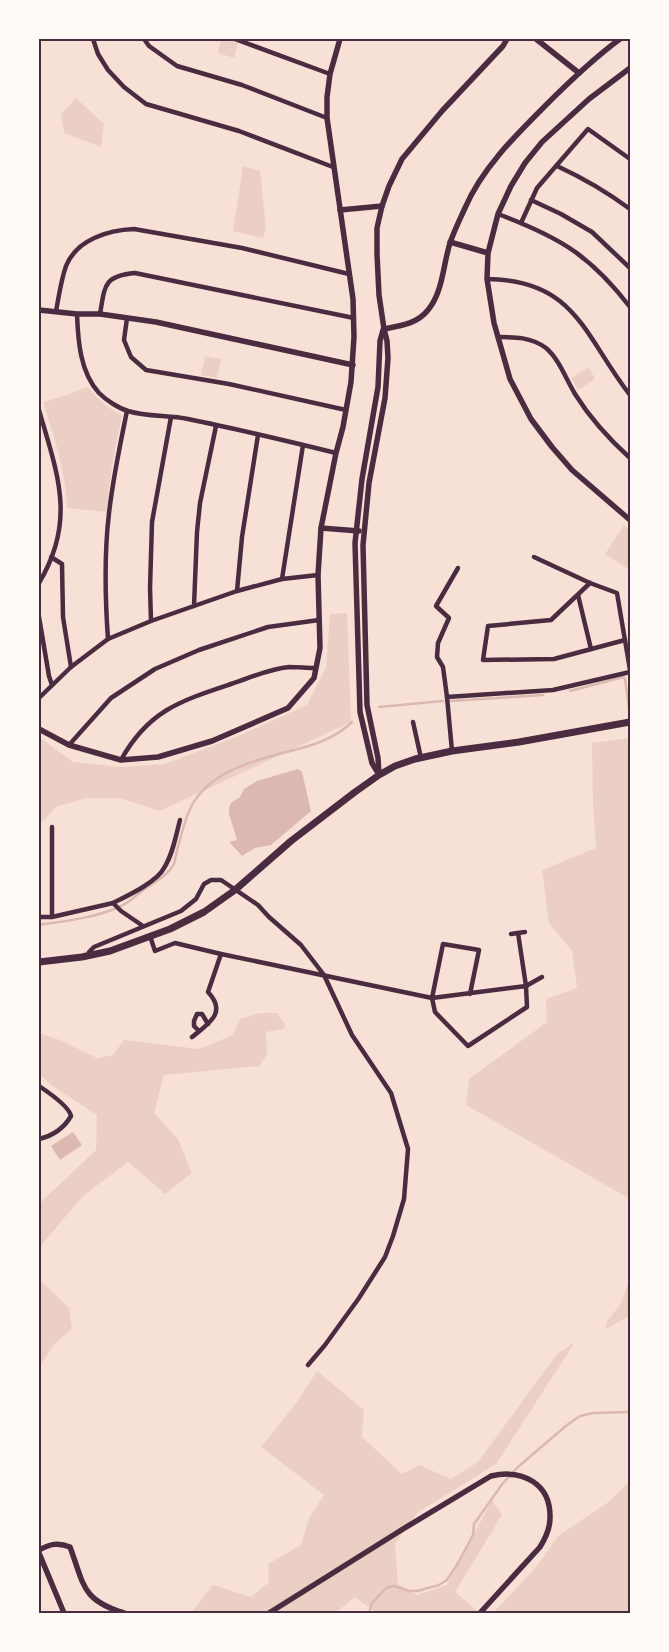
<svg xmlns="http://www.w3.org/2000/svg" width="669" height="1652" font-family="'Fira Sans Condensed',sans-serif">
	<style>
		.green { fill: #ebcfc5 }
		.water { fill: #dcb8b0 }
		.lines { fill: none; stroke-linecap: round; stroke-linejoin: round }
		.stream { stroke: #dcb8b0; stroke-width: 2.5 }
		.minor { stroke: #4a2c40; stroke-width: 4.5 }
		.tertiary { stroke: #4a2c40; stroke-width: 5.5 }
		.trunk { stroke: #4a2c40; stroke-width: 7 }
		.neatline { fill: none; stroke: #4a2c40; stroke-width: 2 }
	</style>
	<rect width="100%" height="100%" fill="#f7e1d7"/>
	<!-- green -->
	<g class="green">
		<polygon points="221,39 228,39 238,42 234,58 218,53"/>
		<polygon points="76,98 104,124 101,147 64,133 61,114"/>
		<polygon points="243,166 260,171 266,228 263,238 233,231"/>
		<polygon points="205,356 221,359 217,378 201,375"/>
		<polygon points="589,367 595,379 578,390 571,378"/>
		<path d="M87 387 105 405 122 416 112 466 106 512 67 508C66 471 54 437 43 402L67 395Z"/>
		<polygon points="624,525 630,530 630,570 605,554"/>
		<polygon points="347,613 351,722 160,811 119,798 86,798 56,807 44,820 39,821 39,737 73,762 121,767 165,764 236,737 307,705 326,667 330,614"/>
		<polygon points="630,738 630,1199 466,1105 469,1079 547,1022 546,999 577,988 572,951 549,923 542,870 596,848 593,802 592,743"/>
		<polygon points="260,1013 277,1013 285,1025 284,1029 266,1032 267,1055 259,1066 164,1075 154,1113 178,1139 192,1173 165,1194 128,1162 83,1196 39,1248 39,1204 96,1150 97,1115 51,1085 39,1074 39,1033 60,1040 97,1058 113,1055 124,1040 199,1049 233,1035 240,1019"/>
		<polygon points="630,1278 630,1313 626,1318 606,1329 606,1323 621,1303"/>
		<polygon points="39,1279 69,1308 72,1329 54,1344 39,1368"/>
		<polygon points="575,1342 496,1464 417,1513 395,1544 398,1584 417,1595 447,1585 492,1500 502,1515 455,1592 480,1613 373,1613 374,1611 355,1597 335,1613 191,1613 213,1585 251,1597 269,1582 268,1564 301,1545 309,1518 324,1495 261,1447 297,1402 317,1371 364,1410 362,1437 402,1474 419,1465 451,1479 478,1462 557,1354"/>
		<polygon points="630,1481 630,1613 493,1613 537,1566 558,1536 607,1503"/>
	</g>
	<!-- water -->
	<g class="water">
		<polygon points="298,769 302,772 311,811 271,845 255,848 242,856 229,842 237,840 229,814 229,808 231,803 240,797 244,789 257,781"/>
		<polygon points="73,1132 82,1145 60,1160 51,1146"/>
	</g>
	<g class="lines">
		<!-- stream -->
		<g class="stream">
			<polyline points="570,691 623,677 625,679 630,715"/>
			<polyline points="450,701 543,695"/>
			<polyline points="379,707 443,701"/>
			<path d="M39 925C66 921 94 918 119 907 129 903 136 895 145 889 156 881 167 876 174 864 177 849 185 818 192 805 213 768 261 759 298 749 318 744 337 737 352 722"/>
			<polyline points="369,1613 372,1603 386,1588 394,1586 409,1591 417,1591 439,1585 447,1580 458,1563 473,1535 474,1524 503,1483 518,1467 567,1425 580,1416 593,1413 630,1412"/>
		</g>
		<!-- minor -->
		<g class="minor">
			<polyline points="93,39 98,54 108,70 124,87 146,104 239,131 333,167"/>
			<polyline points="144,39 149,46 177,66 242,85 327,118"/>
			<polyline points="235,39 330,74"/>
			<path d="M557 166C583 178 607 192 630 209"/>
			<polyline points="531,200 561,214 592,232 630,268"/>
			<path d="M498 214C559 237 590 255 630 307"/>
			<polyline points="521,223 537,188 588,129 630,159"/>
			<path d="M487 279C576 280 584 336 630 395"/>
			<path d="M56 311C59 296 61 280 66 266 77 239 109 230 134 229L242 248 349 274"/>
			<path d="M77 314C78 341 80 372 99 393 106 400 118 408 128 411 147 417 168 415 188 419 238 429 287 441 336 453"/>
			<path d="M100 314C105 286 103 276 135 273L354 318"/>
			<polyline points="127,318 124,340 131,357 146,370 229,384 346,410"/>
			<path d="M498 337C515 337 531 337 546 348 559 359 566 379 575 394 590 418 609 439 630 458"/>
			<path d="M39 410C57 473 77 520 39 583"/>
			<polyline points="51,557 62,564 63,617 71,667"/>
			<polyline points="534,557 590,583 617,593 630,670"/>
			<polyline points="282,579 303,445"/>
			<polyline points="590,583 551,620 488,626 483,660 554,659 625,640"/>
			<polyline points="237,591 242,537 258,435"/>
			<polyline points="578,595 591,649"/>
			<polyline points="194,606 197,532 200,503 216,426"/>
			<polyline points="39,617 49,676 52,685"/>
			<polyline points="151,621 150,588 152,522 171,417"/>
			<path d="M108 639C105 597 104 555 109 513 113 478 120 445 127 411"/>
			<polyline points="447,697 443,667 437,657 438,643 449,618 436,606 458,568"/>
			<polyline points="39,698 71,667 108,639 151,621 237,591 282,579 318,575"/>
			<polyline points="413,722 421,758"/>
			<polyline points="69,745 111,698 155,669 199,650 268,627 319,620"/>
			<polyline points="452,751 447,697 553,690 630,672"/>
			<path d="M121 760C148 711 180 701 231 684 250 678 268 669 289 667 298 667 307 668 316 668"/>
			<path d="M113 903C127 896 157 882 164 868 173 854 176 835 180 820"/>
			<polyline points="39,917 52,917 113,903 121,911 143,926"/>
			<polyline points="52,917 52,827"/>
			<polyline points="518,933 526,986 542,977"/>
			<polyline points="511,934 525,932"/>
			<polyline points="150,936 155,951 175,943 221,954 432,998 526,986 527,1007 468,1046 435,1012 432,998 443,944 479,950 470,994"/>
			<polyline points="89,956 89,952 94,947 181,911 196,899 204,884 211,880 221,880 258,905 269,917 301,945 324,975 352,1035 391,1093 408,1149 404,1199 393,1236 385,1257 359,1298 325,1345 308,1365"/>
			<polyline points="199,1031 194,1026 194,1021 197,1014 202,1014 208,1024"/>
			<path d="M192 1037C210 1023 227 1012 208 992L221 954"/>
			<path d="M39 1086C48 1092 69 1106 71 1116 64 1128 52 1136 39 1139"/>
		</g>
		<!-- tertiary -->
		<g class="tertiary">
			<polyline points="536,39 579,73"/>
			<polyline points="630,68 589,99 542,142 525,163 511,186 498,214 488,253 487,279 494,323 510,379 531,419 552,447 572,470 630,520"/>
			<polyline points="340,210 382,206"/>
			<polyline points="450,242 488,253"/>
			<polyline points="39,310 77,314 100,314 156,322 353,365"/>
			<path d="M384 329C400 326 417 324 428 310 443 292 443 265 450 243 454 231 460 219 465 208 482 168 516 135 547 104 570 81 594 58 620 39"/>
			<polyline points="321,528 359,531"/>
			<polyline points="39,729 69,745 121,760 158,757 212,741 288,708 314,678 320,648 318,575 321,528 336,453 343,427 351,382 354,337 353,299 327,118 327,97 330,74 340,39"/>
			<polyline points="378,773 372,763 360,712 355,543 362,479 378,387 380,341 383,330"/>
			<polyline points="379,775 378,758 367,705 363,545 369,483 385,398 388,358 387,341 384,329 379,295 377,254 377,228 382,206 389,186 402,159 442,111 503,46 507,39"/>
			<path d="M39 1550C50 1544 58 1542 70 1547 84 1584 81 1600 124 1613"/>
			<polyline points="39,1553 64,1613"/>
			<path d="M269 1613 403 1529 491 1476C522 1469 551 1483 550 1518 550 1529 545 1539 540 1547L480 1613"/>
		</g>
		<!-- trunk -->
		<polyline class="trunk" points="39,962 82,957 110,951 170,929 204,912 235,890 291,841 355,792 379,775 395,766 415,759 452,751 519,742 630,722"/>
	</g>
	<!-- border -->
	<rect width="669" height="1652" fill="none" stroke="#fffaf5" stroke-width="80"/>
	<rect x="40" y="40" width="589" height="1572" class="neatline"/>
</svg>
